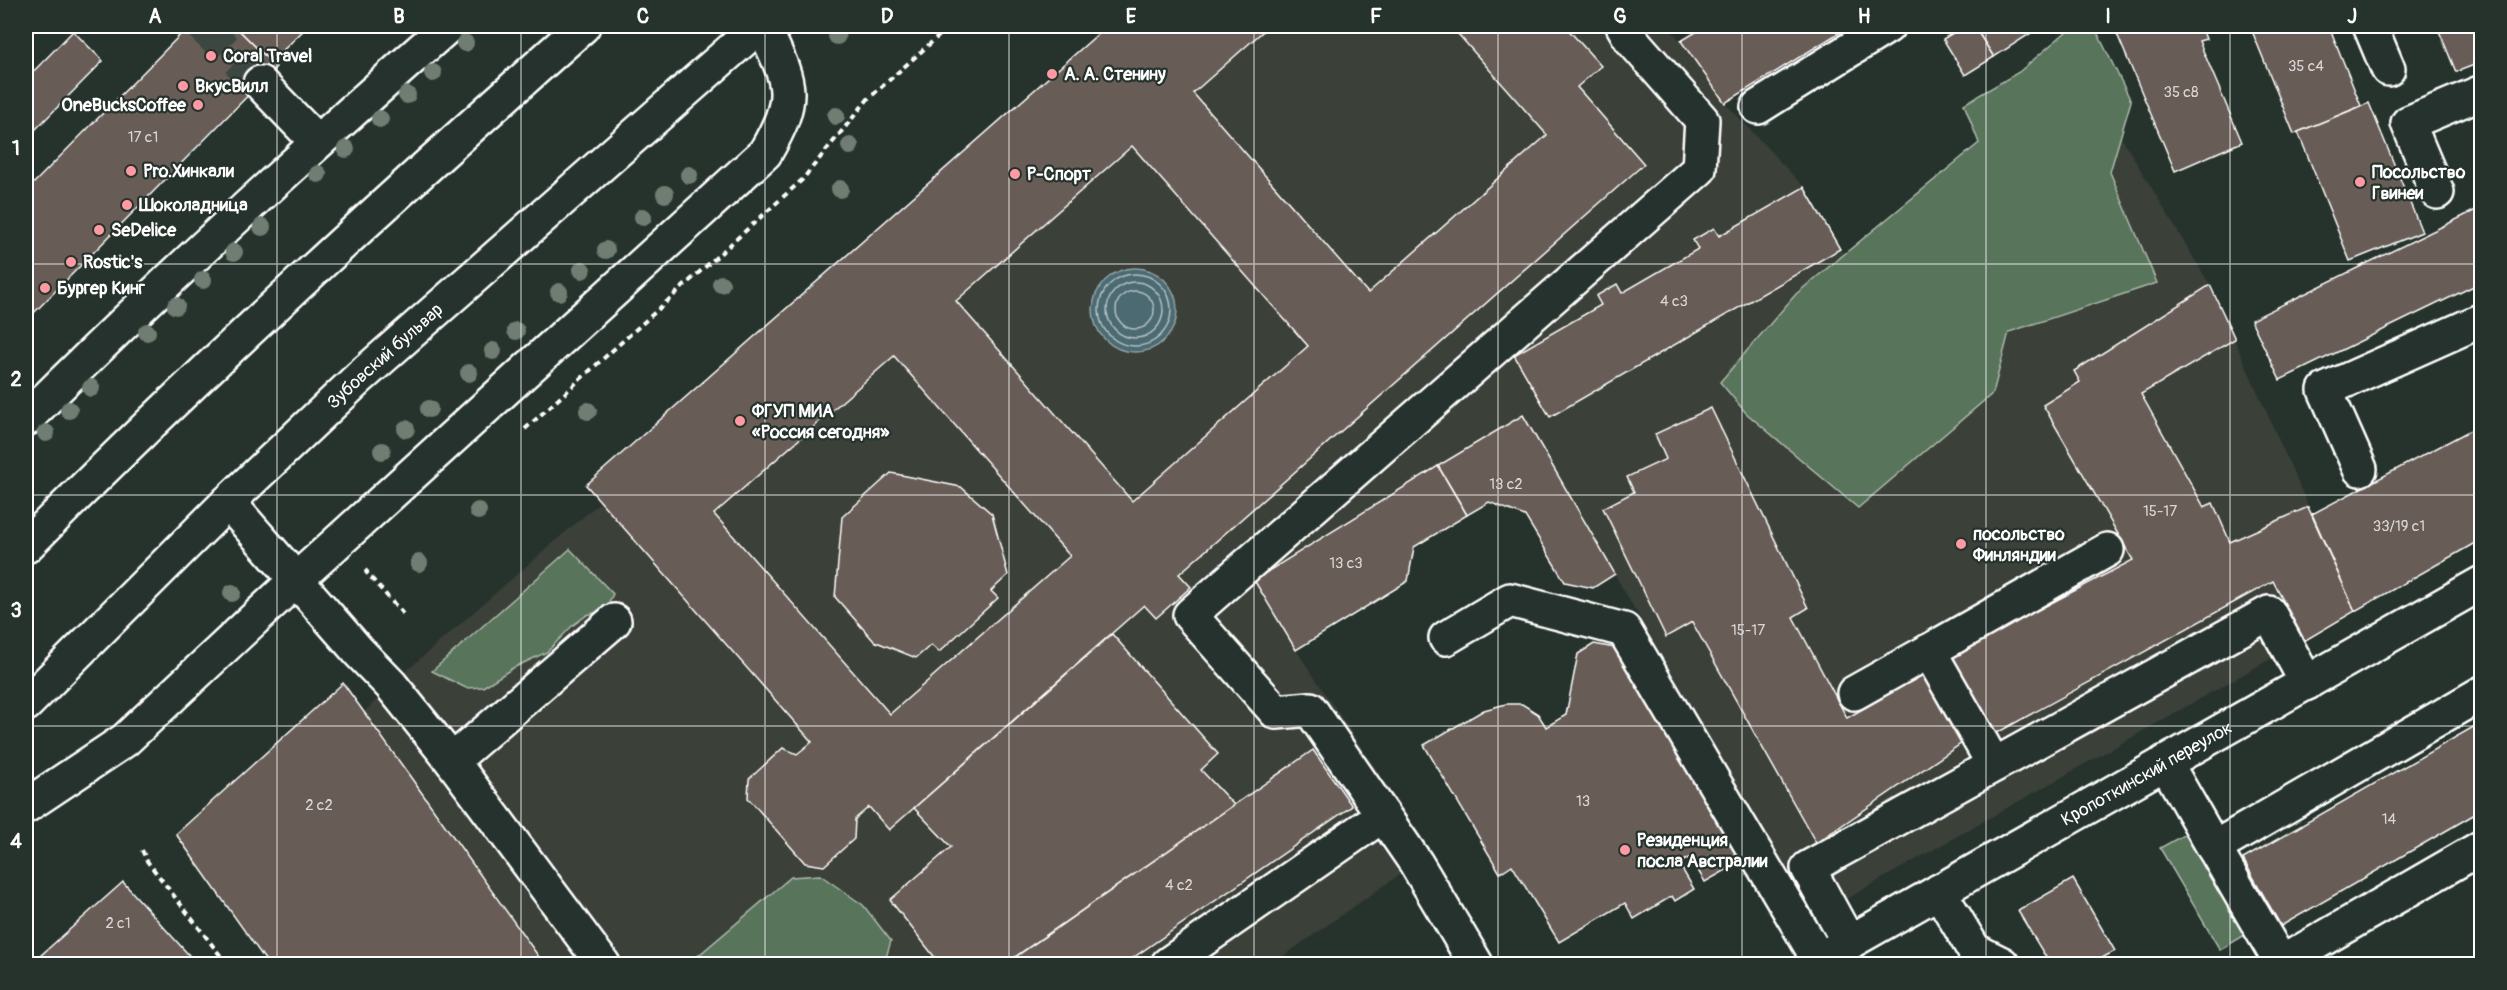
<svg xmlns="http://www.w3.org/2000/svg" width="2507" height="990" font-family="Pangolin,sans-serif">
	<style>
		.built { fill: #3a3f39 }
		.green { fill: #58745b; stroke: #acbaad; stroke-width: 1.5 }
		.water { fill: #4b6a71; stroke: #93a6aa; stroke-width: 1.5 }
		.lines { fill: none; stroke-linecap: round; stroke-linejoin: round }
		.shore { stroke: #b7c3c6; stroke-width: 1.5 }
		.building { fill: #685c56; stroke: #fff; stroke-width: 1.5; fill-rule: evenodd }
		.minor-tunnel { stroke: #3c4742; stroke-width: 33; stroke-dasharray: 33 16; stroke-linecap: butt }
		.minor-casing { stroke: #fff; stroke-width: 38 }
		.major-casing { stroke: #fff; stroke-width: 38 }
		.path { stroke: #fff; stroke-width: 4; stroke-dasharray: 6 4.5; stroke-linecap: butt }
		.minor { stroke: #26332d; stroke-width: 33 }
		.major { stroke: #26332d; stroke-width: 33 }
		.tree { fill: #707d73 }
		.grid { fill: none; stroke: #fff; stroke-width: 1.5; stroke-opacity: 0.55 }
		.poi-dot { fill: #ff9aa2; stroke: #26332d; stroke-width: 2 }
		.labels { text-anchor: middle; stroke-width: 4.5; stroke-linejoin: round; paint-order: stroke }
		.number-label { font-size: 15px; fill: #d9d6d5 }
		.poi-label { font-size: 18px; font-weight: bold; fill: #fff; stroke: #26332d; text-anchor: start }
		.street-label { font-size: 18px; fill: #fff; stroke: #26332d }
		.neatline { fill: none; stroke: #fff; stroke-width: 2 }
		.grid-label { font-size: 20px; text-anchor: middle; font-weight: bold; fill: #fff }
	</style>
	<rect width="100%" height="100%" fill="#26332d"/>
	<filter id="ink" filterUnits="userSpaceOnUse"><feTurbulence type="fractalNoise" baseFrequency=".0167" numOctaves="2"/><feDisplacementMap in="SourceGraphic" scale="12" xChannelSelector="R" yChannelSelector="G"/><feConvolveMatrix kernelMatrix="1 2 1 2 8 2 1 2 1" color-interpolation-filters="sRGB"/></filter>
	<g filter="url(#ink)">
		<!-- built -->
		<polygon class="built" points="1107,26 1667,26 1681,41 1725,103 1804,187 1862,286 2118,132 2210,285 2355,611 1813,918 1523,416 1254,579 1296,650 1432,852 1272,964 544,964 364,712 405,672 600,502 586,485"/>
		<!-- green -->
		<g class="green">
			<polygon points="2073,26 2094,26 2131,101 2110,172 2157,283 2009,332 1993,393 1858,508 1746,413 1720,382 1796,294 1979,143 1964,104 2019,72"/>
			<polygon points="570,549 613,594 605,610 587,615 572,626 547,652 513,668 483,687 466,688 432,671"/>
			<polygon points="2187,833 2245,935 2220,950 2160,848"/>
			<polygon points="820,875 863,905 891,941 884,964 697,964 692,961 791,877"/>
		</g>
		<!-- water -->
		<circle class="water" cx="1135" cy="310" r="42"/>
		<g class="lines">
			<!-- shore -->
			<g class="shore">
				<circle cx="1135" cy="310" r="36"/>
				<circle cx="1135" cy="310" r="28"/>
				<circle cx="1135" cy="310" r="19"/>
			</g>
		</g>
		<!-- building -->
		<g class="building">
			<polygon points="189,26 235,26 276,67 26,321 26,191"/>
			<polygon points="235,26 308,26 271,62"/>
			<path d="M1107 26H1269L1193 93 1368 293 1547 135 1451 26H1565L1601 66 1577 87 1644 164 1179 574 1191 587 1156 618 1144 605 889 830 869 807 855 819 854 839 824 866 805 863 748 798 749 779 783 748 797 754 812 742 586 485ZM1132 146 1308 346 1132 501 956 301ZM894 356 1070 556 890 714 714 514Z"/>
			<polygon points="1706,26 1850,26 1725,103 1681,41"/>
			<polygon points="1964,26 1974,26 1994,57 1965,75 1943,39"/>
			<polygon points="1974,26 2042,26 1994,57"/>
			<polygon points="2136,26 2201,26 2206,39 2199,41 2242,142 2175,171 2117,34"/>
			<polygon points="2250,26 2329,26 2361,106 2294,134"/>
			<polygon points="2437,26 2482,26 2482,62 2456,72"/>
			<polygon points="73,31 103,61 35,130 26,121 26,79"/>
			<polygon points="2369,103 2422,232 2350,261 2298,132"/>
			<polygon points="1804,187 1840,249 1550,417 1514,355 1601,305 1596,296 1617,284 1622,293 1698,249 1693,240 1714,228 1719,236"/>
			<polygon points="2482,207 2482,282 2280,380 2251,320"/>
			<polygon points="2210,285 2235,339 2141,394 2204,507 2213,503 2230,542 2308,507 2355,611 2304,641 2273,581 1995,734 1951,656 2133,560 2043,405 2080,382 2074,371"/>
			<polygon points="1711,408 1808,608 1793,617 1847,718 1924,674 1962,743 1816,843 1692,622 1666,637 1603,508 1634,492 1627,477 1666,459 1655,434"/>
			<polygon points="1523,415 1615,574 1593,588 1565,582 1525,516 1489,502 1467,515 1438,466"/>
			<polygon points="2482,424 2482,539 2355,611 2312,514"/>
			<polygon points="1438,466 1467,515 1414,547 1408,581 1296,650 1254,580"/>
			<polygon points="891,473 961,487 992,514 1008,575 991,591 998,598 939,652 931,645 916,658 874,641 835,597 842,517"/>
			<polygon points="1112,634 1218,754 1201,770 1234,805 1005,964 940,964 890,900 951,847 914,808"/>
			<polygon points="1594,644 1620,649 1744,860 1705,882 1690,857 1679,864 1694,889 1675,901 1672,896 1634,919 1625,903 1559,942 1512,865 1500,873 1424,745 1484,710 1506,704 1522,704 1538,714 1546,727 1566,715 1578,654"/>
			<polygon points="343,683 409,775 544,964 268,964 176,834"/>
			<polygon points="2482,722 2482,810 2281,926 2243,859"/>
			<polygon points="1313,750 1352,806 1124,964 1005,964"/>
			<polygon points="2073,879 2115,951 2091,964 2050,964 2018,911"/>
			<polygon points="123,882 197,964 31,964"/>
		</g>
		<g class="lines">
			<!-- minor-tunnel -->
			<polyline class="minor-tunnel" points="202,26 260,83"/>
			<!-- minor casing -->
			<g class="minor-casing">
				<g id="minor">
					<polyline points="2370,26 2388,69"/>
					<polyline points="260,83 317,142"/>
					<polyline points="1758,107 1888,26"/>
					<polyline points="2437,192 2408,123 2482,92"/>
					<path d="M26 419C162 283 304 153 448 26"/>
					<polyline points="2360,469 2325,390 2482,320"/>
					<polyline points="228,502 359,652 391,685 452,761 603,964"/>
					<polyline points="1446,638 1510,600 1624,630 1819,960"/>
					<polyline points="1854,693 1929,651"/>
					<polyline points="452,761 614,621"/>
					<polyline points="2165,762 2214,848 2482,693"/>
					<polyline points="1994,765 1929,651 2107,550"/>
					<polyline points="1383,815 1416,863 1476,964"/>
					<polyline points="2214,848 2281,963 2482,847"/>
					<polyline points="1939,891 1974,950 2002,964"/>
					<polyline points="1849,943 1808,868 2269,613 2307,683"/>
					<polyline points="1168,964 1383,815 1310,709 1276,712 1190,615 1699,169 1702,120 1630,38 1623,26"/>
					<path id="s1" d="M1811 964 2482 583"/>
				</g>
			</g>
			<!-- major casing -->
			<g class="major-casing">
				<g id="major">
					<path d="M26 546C205 366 394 195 583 26"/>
					<path id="s2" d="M26 704 228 502 359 378 759 26"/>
					<path d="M26 806 125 740 297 579 765 153C799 94 790 84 763 26"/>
				</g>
			</g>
			<!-- path -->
			<g class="path">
				<polyline points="525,429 802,180 868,99 950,26"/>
				<polyline points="368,570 366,572 403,614"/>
				<polyline points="142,850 147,861 227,964"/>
			</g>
			<!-- minor -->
			<use href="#minor" class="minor"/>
			<!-- major -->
			<use href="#major" class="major"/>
		</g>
		<!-- trees -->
		<g class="tree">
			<circle cx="837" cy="36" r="9"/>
			<circle cx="465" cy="43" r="9"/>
			<circle cx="433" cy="73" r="9"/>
			<circle cx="407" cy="95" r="9"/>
			<circle cx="836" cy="116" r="9"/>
			<circle cx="380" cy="119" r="9"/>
			<circle cx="850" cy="146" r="9"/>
			<circle cx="346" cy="149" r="9"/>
			<circle cx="318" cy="174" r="9"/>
			<circle cx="689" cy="175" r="9"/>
			<circle cx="840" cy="189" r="9"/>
			<circle cx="665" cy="194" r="9"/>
			<circle cx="643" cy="217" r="9"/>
			<circle cx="262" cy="227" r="9"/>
			<circle cx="606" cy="250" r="9"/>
			<circle cx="234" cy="252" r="9"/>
			<circle cx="582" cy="270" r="9"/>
			<circle cx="203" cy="280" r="9"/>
			<circle cx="721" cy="284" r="9"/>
			<circle cx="559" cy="292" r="9"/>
			<circle cx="176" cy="306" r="9"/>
			<circle cx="516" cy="331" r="9"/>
			<circle cx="147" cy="332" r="9"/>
			<circle cx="493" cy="351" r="9"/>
			<circle cx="469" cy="373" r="9"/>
			<circle cx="91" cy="388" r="9"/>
			<circle cx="429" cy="409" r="9"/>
			<circle cx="69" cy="410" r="9"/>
			<circle cx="588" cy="411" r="9"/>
			<circle cx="406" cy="429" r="9"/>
			<circle cx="46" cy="433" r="9"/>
			<circle cx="382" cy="451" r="9"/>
			<circle cx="478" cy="511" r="9"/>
			<circle cx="419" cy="563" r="9"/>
			<circle cx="232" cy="593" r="9"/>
		</g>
	</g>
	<!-- grid -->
	<path class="grid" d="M277 26V964M521 26V964M765 26V964M1009 26V964M1254 26V964M1498 26V964M1742 26V964M1986 26V964M2230 26V964M26 264H2482M26 495H2482M26 726H2482"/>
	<!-- markers -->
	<g class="poi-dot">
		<circle cx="211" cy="56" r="6"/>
		<circle cx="1052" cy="74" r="6"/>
		<circle cx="183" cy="86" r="6"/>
		<circle cx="198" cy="105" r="6"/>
		<circle cx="131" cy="171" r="6"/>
		<circle cx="1015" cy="174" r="6"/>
		<circle cx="2360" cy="182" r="6"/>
		<circle cx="127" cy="205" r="6"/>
		<circle cx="99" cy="230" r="6"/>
		<circle cx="71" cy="262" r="6"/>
		<circle cx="45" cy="288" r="6"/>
		<circle cx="740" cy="421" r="6"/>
		<circle cx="1961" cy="544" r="6"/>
		<circle cx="1625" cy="850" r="6"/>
	</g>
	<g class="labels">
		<!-- number labels -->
		<g class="number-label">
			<text x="2306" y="71">35 с4</text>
			<text x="2181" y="97">35 с8</text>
			<text x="143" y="142">17 с1</text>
			<text x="1674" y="306">4 с3</text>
			<text x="1506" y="489">13 с2</text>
			<text x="2160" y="516">15-17</text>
			<text x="2399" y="531">33/19 с1</text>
			<text x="1346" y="568">13 с3</text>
			<text x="1748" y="635">15-17</text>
			<text x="1583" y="806">13</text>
			<text x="319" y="810">2 с2</text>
			<text x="2389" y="824">14</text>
			<text x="1179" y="890">4 с2</text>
			<text x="118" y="928">2 с1</text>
		</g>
		<!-- poi labels -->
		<g class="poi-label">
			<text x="223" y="62">Coral Travel</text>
			<text x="1064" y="80">А. А. Стенину</text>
			<text x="195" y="92">ВкусВилл</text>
			<text x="186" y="111" text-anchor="end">OneBucksCoffee</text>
			<text x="143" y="177">Pro.Хинкали</text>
			<text x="2372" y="178">Посольство<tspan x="2372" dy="21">Гвинеи</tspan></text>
			<text x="1027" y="180">Р-Спорт</text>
			<text x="139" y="211">Шоколадница</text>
			<text x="111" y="236">SeDelice</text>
			<text x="83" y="268">Rostic's</text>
			<text x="57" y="294">Бургер Кинг</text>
			<text x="752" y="417">ФГУП МИА<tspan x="752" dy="21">«Россия сегодня»</tspan></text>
			<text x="1973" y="540">посольство<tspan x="1973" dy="21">Финляндии</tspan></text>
			<text x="1637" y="846">Резиденция<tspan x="1637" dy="21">посла Австралии</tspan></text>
		</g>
		<!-- street labels -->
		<g class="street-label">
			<text dy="6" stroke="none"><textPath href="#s2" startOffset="500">Зубовский бульвар</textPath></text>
			<text dy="6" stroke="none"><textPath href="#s1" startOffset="386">Кропоткинский переулок</textPath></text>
		</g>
	</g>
	<!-- margin -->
	<rect width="2507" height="990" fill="none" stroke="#26332d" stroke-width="66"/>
	<rect x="33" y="33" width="2441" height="924" class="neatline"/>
	<g class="grid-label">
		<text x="155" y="23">A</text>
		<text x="399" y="23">B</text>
		<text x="643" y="23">C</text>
		<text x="887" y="23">D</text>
		<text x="1131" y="23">E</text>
		<text x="1376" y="23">F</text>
		<text x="1620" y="23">G</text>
		<text x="1864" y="23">H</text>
		<text x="2108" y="23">I</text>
		<text x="2352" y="23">J</text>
		<text x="16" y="155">1</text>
		<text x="16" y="386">2</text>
		<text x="16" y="617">3</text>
		<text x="16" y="848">4</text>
	</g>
</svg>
